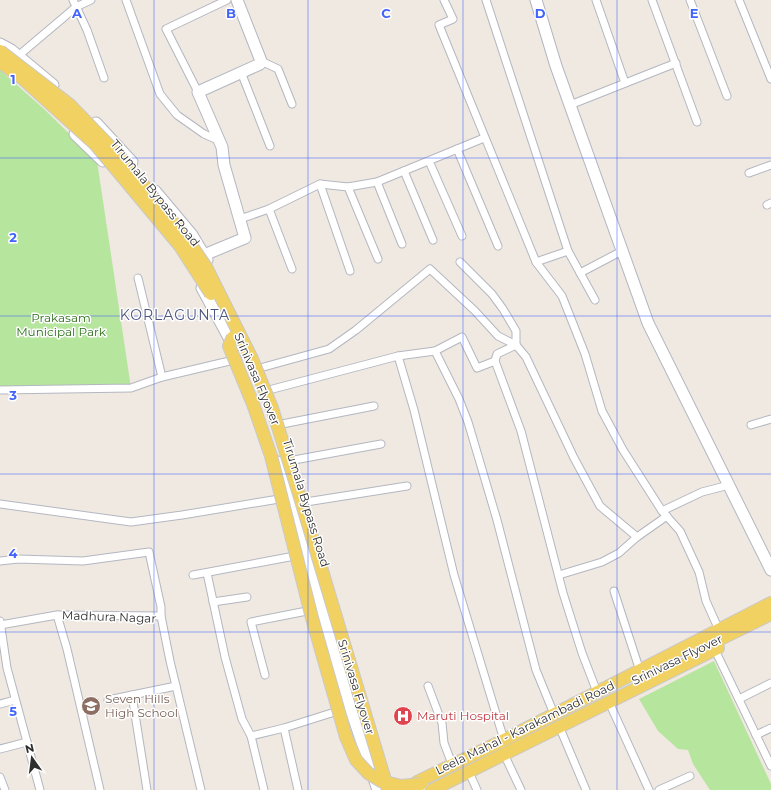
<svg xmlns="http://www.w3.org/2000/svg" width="771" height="790" font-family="Montserrat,sans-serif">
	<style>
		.green { fill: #b6e59e }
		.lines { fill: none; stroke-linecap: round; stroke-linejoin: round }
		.street-casing { stroke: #b4b7c1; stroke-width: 9 }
		.secondary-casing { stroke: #b4b7c1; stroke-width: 13 }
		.primary-casing { stroke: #c9c9c9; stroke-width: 14 }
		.street { stroke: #fff; stroke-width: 7 }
		.secondary { stroke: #fff; stroke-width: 11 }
		.primary { stroke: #f2d163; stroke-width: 12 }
		.primary-bridge-casing { stroke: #c9c9c9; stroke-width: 14; stroke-linecap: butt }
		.primary-bridge { stroke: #f2d163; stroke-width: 12 }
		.grid { fill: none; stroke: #4264fb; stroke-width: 1; stroke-opacity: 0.55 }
		.labels { text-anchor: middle; stroke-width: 3; stroke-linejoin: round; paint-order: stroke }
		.street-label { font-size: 12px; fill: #2e2e2e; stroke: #fff }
		.park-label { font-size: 12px; fill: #2c6e1b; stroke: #fff }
		.education-label { font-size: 12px; fill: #785e54; stroke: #fff; text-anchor: start }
		.health-label { font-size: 12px; fill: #be3a42; stroke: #fff; text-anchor: start }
		.quarter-label { font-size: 14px; letter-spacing: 1px; fill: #4d5680; stroke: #fff }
		.grid-label { font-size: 13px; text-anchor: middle; font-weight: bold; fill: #4264fb; stroke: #fff; stroke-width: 3; stroke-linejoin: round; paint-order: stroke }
	</style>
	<rect width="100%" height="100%" fill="#efe9e1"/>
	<!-- green -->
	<g class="green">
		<polygon points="0,70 44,109 97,161 131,388 0,390"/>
		<polygon points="714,661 771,784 771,790 710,790 693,764 688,750 678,749 658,731 639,699"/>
	</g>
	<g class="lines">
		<!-- street casing -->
		<g class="street-casing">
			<g id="street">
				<polyline points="73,0 87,30 104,78"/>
				<polyline points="126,0 160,94 177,115 204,134 220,141"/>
				<polyline points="444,0 453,19 439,25 536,262 562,296 585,354 602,411 623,450 662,511 680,531 699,572 706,601 719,630"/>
				<polyline points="486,0 568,251 595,300"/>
				<polyline points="596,0 625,83"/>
				<polyline points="652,0 697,122"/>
				<polyline points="690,0 727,96"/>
				<polyline points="739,0 771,79"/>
				<polyline points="18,56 76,7 91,0"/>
				<polyline points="261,61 278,69 292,104"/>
				<polyline points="241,72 270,146"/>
				<polyline points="198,92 166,29 227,0"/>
				<polyline points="570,105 676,63"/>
				<polyline points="457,149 498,246"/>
				<polyline points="429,161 462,236"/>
				<polyline points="404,171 433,240"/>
				<polyline points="749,173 771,165"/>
				<polyline points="377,182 402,244"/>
				<polyline points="320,184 350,271"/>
				<polyline points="348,187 378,259"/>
				<polyline points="767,205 771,203"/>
				<polyline points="269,209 320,184 348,187 377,182 484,138"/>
				<polyline points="240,219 269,209 292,269"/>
				<polyline points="460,262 492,294 503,309 516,331 516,345 526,357 574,458 600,506 637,537"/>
				<polyline points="536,262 568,251"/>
				<polyline points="580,273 622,251"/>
				<polyline points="138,278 162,377"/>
				<polyline points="516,345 497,354 495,361 521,431 563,593 582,653 597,692"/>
				<polyline points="435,351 459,399 468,422 497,520 536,670 554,714"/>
				<polyline points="398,356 414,410 454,575 504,740"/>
				<polyline points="260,368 329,349 356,330 430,269 475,311 498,336 516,345"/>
				<polyline points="0,390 131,388 162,377 238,359"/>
				<polyline points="269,390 398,356 435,351 462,337 477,368 495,361"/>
				<polyline points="282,424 374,406"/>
				<polyline points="751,425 771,419"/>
				<polyline points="294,460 381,444"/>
				<polyline points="306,502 407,486"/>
				<polyline points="0,504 131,522 182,515 285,498"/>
				<polyline points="662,511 702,492 729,485"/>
				<polyline points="0,561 18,559 83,561 149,552 161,607 161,616"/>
				<polyline points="207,573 225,657 242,719 251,736 264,790"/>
				<polyline points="193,575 300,555"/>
				<polyline points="559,575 602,562 619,553 637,537 667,516"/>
				<polyline points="614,591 640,671"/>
				<polyline points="213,602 247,597"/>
				<polyline points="57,615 67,649 100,790"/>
				<polyline points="0,621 7,668 40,790"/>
				<polyline points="0,625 57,615 161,616 170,661 201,790"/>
				<polyline points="715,650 771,766"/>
				<polyline points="265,675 251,622 312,610"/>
				<polyline points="428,686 442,723 444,743 452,764"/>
				<polyline points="132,695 147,790"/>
				<polyline points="739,699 771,683"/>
				<polyline points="108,700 176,686"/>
				<polyline points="609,702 649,790"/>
				<polyline points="0,704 15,700"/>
				<polyline points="559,726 586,790"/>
				<polyline points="284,728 298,790"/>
				<polyline points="756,735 771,728"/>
				<polyline points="251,736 284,728 341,710"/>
				<polyline points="0,749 27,742"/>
				<polyline points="504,754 521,790"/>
				<polyline points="469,772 477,790"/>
				<polyline points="0,777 5,790"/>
				<polyline points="659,790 690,776"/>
			</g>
		</g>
		<!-- secondary casing -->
		<g class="secondary-casing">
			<g id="secondary">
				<polyline points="536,0 556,66 648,323 771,570"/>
				<polyline points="0,44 11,50 53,85"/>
				<polyline points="96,123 132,162"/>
				<polyline points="75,134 103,161"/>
				<polyline points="155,191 192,235 207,260"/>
				<polyline points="199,257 245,238 224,165 222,147 198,92 260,64 261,61 237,0"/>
				<polyline points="202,288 234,347"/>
				<polyline points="278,462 350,707 378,790"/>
			</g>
		</g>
		<!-- primary casing -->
		<g class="primary-casing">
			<g id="primary">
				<polyline points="704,647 771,614"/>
				<polyline points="412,788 417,782 504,740 771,603"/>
				<polyline points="432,790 718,648"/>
			</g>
		</g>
		<!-- street -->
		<use href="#street" class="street"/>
		<!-- secondary -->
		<use href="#secondary" class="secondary"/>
		<!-- primary -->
		<use href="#primary" class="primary"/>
		<!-- primary-bridge casing -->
		<g class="primary-bridge-casing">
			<g id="primary-bridge">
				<polyline points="0,51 70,105 126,163 189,242 206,267 252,359 272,408 299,494 388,790"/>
				<polyline points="0,62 22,78 95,144 180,246 211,294"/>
				<polyline points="233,337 229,346 253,404 271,456 312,618 346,737 356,760 368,773 381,781 401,786 421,784"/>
			</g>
		</g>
		<!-- primary-bridge -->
		<use href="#primary-bridge" class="primary-bridge"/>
	</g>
	<!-- grid -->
	<path class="grid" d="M154 0V790M308 0V790M463 0V790M617 0V790M0 158H771M0 316H771M0 474H771M0 632H771"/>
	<!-- icons -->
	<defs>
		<g id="school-disc" transform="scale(1)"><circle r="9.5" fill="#8d6e63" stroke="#fff"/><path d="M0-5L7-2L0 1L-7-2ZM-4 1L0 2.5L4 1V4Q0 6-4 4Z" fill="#fff"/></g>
		<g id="hospital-disc" transform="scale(1)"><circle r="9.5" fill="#e0444e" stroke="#fff"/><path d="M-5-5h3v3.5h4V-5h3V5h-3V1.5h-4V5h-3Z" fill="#fff"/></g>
	</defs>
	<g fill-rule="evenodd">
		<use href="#school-disc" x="91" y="706"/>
		<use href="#hospital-disc" x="403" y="716"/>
	</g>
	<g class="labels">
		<!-- street labels -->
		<g class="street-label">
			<text transform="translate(155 193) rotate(51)" y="4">Tirumala Bypass Road</text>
			<text transform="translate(257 379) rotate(67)" y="4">Srinivasa Flyover</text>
			<text transform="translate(306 503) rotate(73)" y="4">Tirumala Bypass Road</text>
			<text transform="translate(109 617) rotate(2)" y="4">Madhura Nagar</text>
			<text transform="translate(677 660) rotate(-26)" y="4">Srinivasa Flyover</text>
			<text transform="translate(356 687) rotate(73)" y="4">Srinivasa Flyover</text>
			<text transform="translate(525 728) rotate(-26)" y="4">Leela Mahal - Karakambadi Road</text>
		</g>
		<!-- park labels -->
		<g class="park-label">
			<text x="61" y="322">Prakasam<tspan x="61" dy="14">Municipal Park</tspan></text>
		</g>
		<!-- education labels -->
		<g class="education-label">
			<text x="105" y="703">Seven Hills<tspan x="105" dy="14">High School</tspan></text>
		</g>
		<!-- health labels -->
		<g class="health-label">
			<text x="417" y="720">Maruti Hospital</text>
		</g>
		<!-- quarter labels -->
		<g class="quarter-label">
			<text x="175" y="320">KORLAGUNTA</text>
		</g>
	</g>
	<g class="grid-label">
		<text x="77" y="18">A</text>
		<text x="231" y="18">B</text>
		<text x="386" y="18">C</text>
		<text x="540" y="18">D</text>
		<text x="694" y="18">E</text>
		<text x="13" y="84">1</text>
		<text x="13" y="242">2</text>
		<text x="13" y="400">3</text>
		<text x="13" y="558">4</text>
		<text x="13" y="716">5</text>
	</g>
	<!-- north arrow -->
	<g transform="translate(32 758) rotate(346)" stroke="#ffffff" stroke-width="3" paint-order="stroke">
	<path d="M0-3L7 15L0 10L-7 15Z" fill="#2e2e2e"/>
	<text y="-6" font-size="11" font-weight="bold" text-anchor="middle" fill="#2e2e2e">N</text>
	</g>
</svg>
